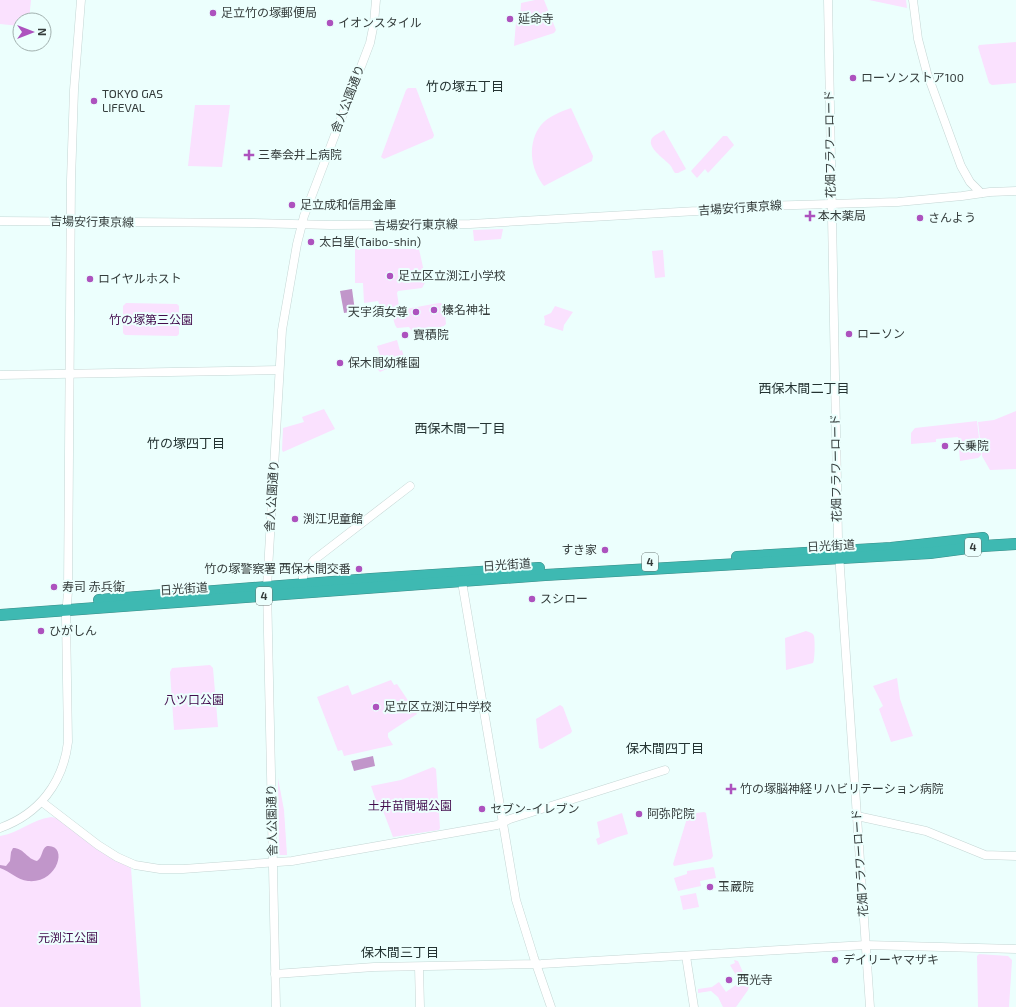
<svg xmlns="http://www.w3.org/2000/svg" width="1016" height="1007" font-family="'Exo 2','Noto Sans JP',sans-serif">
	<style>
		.green { fill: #fae1fe }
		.water { fill: #c196ca }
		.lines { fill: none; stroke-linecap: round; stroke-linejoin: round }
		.secondary-casing { stroke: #c4d6d4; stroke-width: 9 }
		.highway-casing { stroke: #3a8d88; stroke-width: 12 }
		.secondary { stroke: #fff; stroke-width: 8 }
		.highway { stroke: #3eb9b2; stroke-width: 11 }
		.poi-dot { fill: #ad52be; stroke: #ecfffd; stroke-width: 1.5 }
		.labels { text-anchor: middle; stroke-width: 4; stroke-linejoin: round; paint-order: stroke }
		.shield { fill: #ecfffd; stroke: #6b7675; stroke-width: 1 }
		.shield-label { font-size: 11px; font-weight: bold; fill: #343c3b }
		.poi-label { font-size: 12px; fill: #343c3b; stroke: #ecfffd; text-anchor: start }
		.street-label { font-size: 12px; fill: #343c3b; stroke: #ecfffd }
		.park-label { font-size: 12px; fill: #420c4c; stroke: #ecfffd }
		.neighbourhood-label { font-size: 13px; fill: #243332; stroke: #ecfffd }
	</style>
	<rect width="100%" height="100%" fill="#ecfffd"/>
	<!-- green -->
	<g class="green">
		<polygon points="0,0 31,0 29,20 20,20 20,26 0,24"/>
		<polygon points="535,0 544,0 556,30 554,33 514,46 516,22 520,22 521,3"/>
		<polygon points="869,0 906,0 907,8"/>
		<polygon points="1016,42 1016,83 992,85 989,83 978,47 979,45"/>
		<polygon points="408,88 416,88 434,135 433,138 384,159 381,157 406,90"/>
		<polygon points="195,105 230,105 222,167 188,166"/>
		<path d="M571 108 593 156 592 161 544 186C530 169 527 143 541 125 549 116 560 112 571 108Z"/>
		<path d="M664 130 686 169 678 173H675C673 171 672 167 670 165 665 159 644 146 653 137 656 134 661 132 664 130Z"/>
		<polygon points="723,136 727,136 734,145 708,173 705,169 697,178 691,171"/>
		<polygon points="503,229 501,239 474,241 473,230"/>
		<polygon points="355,249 419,249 426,281 422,288 398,291 397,293 399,306 381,309 378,301 364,303 363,283 355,283"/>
		<polygon points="663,250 665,277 655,278 652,251"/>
		<polygon points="126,303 177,304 179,306 179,334 177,336 125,335 123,333 123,306"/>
		<path d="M439 303H441L444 306 446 324 444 326C433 329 416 340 409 327L397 328 395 325 392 314H390L389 312Z"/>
		<polygon points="555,306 573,312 564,325 563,331 544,325 545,322 544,316 551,313"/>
		<polygon points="397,340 400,351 402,350 405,361 380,372 371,362 381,359 377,346"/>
		<polygon points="324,409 335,429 283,452 282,450 283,428 304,422 302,417"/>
		<polygon points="1016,411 1016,469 990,470 982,456 978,422 994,420"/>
		<polygon points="977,421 981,455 978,458 960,461 958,437 936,439 936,442 911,444 911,433 915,428"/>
		<path d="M806 631C809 632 813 633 814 636 815 640 815 660 813 663L786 670 785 638Z"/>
		<polygon points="210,665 213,668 218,727 174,730 170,672 172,668"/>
		<polygon points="897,678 900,699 913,736 891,742 879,709 883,706 873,686"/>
		<polygon points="391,680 394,685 397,684 417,714 388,733 388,737 393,745 344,756 342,750 338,751 317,697 348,685 352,695"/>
		<polygon points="560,705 563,707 572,731 571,733 542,749 539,748 536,719"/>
		<polygon points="433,767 436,769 440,828 439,830 393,837 382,808 379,809 371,786 401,780"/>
		<polygon points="278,778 284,810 287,855 279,855"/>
		<polygon points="704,812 706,813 713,856 711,859 674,866 673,864 688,815 689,814"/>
		<polygon points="622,813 628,834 618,837 598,845 596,839 600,837 597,822"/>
		<path d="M51 817 57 818 107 855 131 868 141 1007H0V836C19 833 31 820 51 817Z"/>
		<polygon points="713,867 714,868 716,878 700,881 701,886 678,891 674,878 687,874 687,871"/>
		<polygon points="696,893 699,907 683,910 680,896"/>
		<polygon points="979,954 1008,956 1012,960 1009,1007 978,1007 977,956"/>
		<polygon points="734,960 738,961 749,986 748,990 736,1007 723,1007 718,997 711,991 698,993 698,989 712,987 719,982 726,992 740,982 730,965 735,963"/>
	</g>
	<!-- water -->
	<g class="water">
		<polygon points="352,289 355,311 344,313 340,291"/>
		<polygon points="373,756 375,766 354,771 351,761"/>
		<path d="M47 846C69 844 58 884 28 881 17 880 10 871 0 868V865L6 866 10 861 11 852 13 848C24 848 27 859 37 861 43 857 41 849 47 846Z"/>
	</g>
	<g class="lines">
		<!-- secondary casing -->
		<g class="secondary-casing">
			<g id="secondary">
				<polyline points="828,0 838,539 870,1007"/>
				<polyline points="913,0 918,39 927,73 961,166 970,182 981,193"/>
				<polyline points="0,221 254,223 330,225 470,224 697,211 758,206 898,202 962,196 990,192 1016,191"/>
				<polyline points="0,375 279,370"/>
				<polyline points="461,576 516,900 534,958 551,1007"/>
				<polyline points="303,584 303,574 314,560 410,486"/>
				<polyline points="42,802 98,845 117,857 135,865 160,869 183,869 292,861 497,825 510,819 665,770"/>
				<polyline points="857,816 926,831 985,855 1016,856"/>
				<path d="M0 828C39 814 63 783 68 742L66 618 68 591 71 180 74 90 81 0"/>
				<polyline points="686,956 694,1007"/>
				<polyline points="419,967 420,1007"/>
				<polyline points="275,974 374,967 541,964 866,945 1016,949"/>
				<polyline points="276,1007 267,587 282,330 297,244 304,216 370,43 374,23 376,0"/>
			</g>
		</g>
		<!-- highway casing -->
		<g class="highway-casing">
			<g id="highway">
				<polyline points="737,557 891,548 983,538"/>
				<polyline points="99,600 371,579 539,568"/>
				<polyline points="0,615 545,575 930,553 983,546 1016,544"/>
			</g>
		</g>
		<!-- secondary -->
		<use href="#secondary" class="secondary"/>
		<!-- highway -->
		<use href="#highway" class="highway"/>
	</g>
	<!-- markers -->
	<g class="poi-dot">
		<circle cx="213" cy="13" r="4"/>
		<circle cx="510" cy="19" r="4"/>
		<circle cx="330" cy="23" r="4"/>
		<circle cx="853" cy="78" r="4"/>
		<circle cx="94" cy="101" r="4"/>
		<path d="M247 149h4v4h4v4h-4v4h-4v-4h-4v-4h4z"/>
		<circle cx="292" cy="205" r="4"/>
		<path d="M808 210h4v4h4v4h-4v4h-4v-4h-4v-4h4z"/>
		<circle cx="920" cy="218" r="4"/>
		<circle cx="311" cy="242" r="4"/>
		<circle cx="390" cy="276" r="4"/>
		<circle cx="90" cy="279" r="4"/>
		<circle cx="434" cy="310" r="4"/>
		<circle cx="416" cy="312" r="4"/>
		<circle cx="849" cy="334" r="4"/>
		<circle cx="405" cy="335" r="4"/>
		<circle cx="340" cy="363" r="4"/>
		<circle cx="945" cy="446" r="4"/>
		<circle cx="295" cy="519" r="4"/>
		<circle cx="605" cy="550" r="4"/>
		<circle cx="359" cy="569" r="4"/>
		<circle cx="54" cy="587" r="4"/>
		<circle cx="532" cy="599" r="4"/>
		<circle cx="41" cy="631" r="4"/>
		<circle cx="376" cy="707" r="4"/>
		<path d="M729 783h4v4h4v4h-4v4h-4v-4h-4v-4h4z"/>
		<circle cx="482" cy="809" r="4"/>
		<circle cx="639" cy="814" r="4"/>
		<circle cx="710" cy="887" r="4"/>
		<circle cx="835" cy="960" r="4"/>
		<circle cx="729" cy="980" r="4"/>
	</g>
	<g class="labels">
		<!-- shield labels -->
		<g class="shield">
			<rect x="965" y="538" width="16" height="18" rx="3"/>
			<rect x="642" y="553" width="16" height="18" rx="3"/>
			<rect x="256" y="587" width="16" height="18" rx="3"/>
		</g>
		<g class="shield-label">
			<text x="973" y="551">4</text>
			<text x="650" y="566">4</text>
			<text x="264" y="600">4</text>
		</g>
		<!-- poi labels -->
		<g class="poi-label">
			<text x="221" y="17">足立竹の塚郵便局</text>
			<text x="518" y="23">延命寺</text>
			<text x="338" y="27">イオンスタイル</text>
			<text x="861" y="82">ローソンストア100</text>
			<text x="102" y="98">TOKYO GAS<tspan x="102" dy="14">LIFEVAL</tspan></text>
			<text x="258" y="159">三奉会井上病院</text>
			<text x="300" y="209">足立成和信用金庫</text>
			<text x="818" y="220">本木薬局</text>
			<text x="928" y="222">さんよう</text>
			<text x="319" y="246">太白星(Taibo-shin)</text>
			<text x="398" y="280">足立区立渕江小学校</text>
			<text x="98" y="283">ロイヤルホスト</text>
			<text x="442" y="314">榛名神社</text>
			<text x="408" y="316" text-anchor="end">天宇須女尊</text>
			<text x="857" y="338">ローソン</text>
			<text x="413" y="339">寶積院</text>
			<text x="348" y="367">保木間幼稚園</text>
			<text x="953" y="450">大乗院</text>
			<text x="303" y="523">渕江児童館</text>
			<text x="597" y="554" text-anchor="end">すき家</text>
			<text x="351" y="573" text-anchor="end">竹の塚警察署 西保木間交番</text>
			<text x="62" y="591">寿司 赤兵衛</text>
			<text x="540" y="603">スシロー</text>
			<text x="49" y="635">ひがしん</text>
			<text x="384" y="711">足立区立渕江中学校</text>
			<text x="740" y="793">竹の塚脳神経リハビリテーション病院</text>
			<text x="490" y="813">セブン-イレブン</text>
			<text x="647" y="818">阿弥陀院</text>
			<text x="718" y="891">玉蔵院</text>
			<text x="843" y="964">デイリーヤマザキ</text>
			<text x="737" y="984">西光寺</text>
		</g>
		<!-- street labels -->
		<g class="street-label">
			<text transform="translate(348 99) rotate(-69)" y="4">舎人公園通り</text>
			<text transform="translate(830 144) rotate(-91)" y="4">花畑フラワーロード</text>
			<text transform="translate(740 208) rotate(-4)" y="4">吉場安行東京線</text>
			<text transform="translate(92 222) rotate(1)" y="4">吉場安行東京線</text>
			<text transform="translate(416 225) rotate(-1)" y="4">吉場安行東京線</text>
			<text transform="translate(836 468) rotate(-91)" y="4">花畑フラワーロード</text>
			<text transform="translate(272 496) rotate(-86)" y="4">舎人公園通り</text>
			<text transform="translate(831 546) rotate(-3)" y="4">日光街道</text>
			<text transform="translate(507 565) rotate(-4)" y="4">日光街道</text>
			<text transform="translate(184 589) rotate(-4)" y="4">日光街道</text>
			<text transform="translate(272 820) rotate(-91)" y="4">舎人公園通り</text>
			<text transform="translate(860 863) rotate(-94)" y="4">花畑フラワーロード</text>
		</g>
		<!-- park labels -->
		<g class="park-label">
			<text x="151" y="324">竹の塚第三公園</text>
			<text x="194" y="704">八ツ口公園</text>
			<text x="410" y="810">土井苗間堀公園</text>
			<text x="68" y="942">元渕江公園</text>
		</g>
		<!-- neighbourhood labels -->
		<g class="neighbourhood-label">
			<text x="465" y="91">竹の塚五丁目</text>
			<text x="804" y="393">西保木間二丁目</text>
			<text x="460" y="433">西保木間一丁目</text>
			<text x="186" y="448">竹の塚四丁目</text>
			<text x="665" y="753">保木間四丁目</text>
			<text x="400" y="957">保木間三丁目</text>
		</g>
	</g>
	<!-- north arrow -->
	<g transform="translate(32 32) rotate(90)"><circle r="19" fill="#ecfffd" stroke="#a2b1af"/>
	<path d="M0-3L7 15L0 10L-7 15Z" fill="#ad52be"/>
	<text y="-6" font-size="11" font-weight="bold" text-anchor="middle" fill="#343c3b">N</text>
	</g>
</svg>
